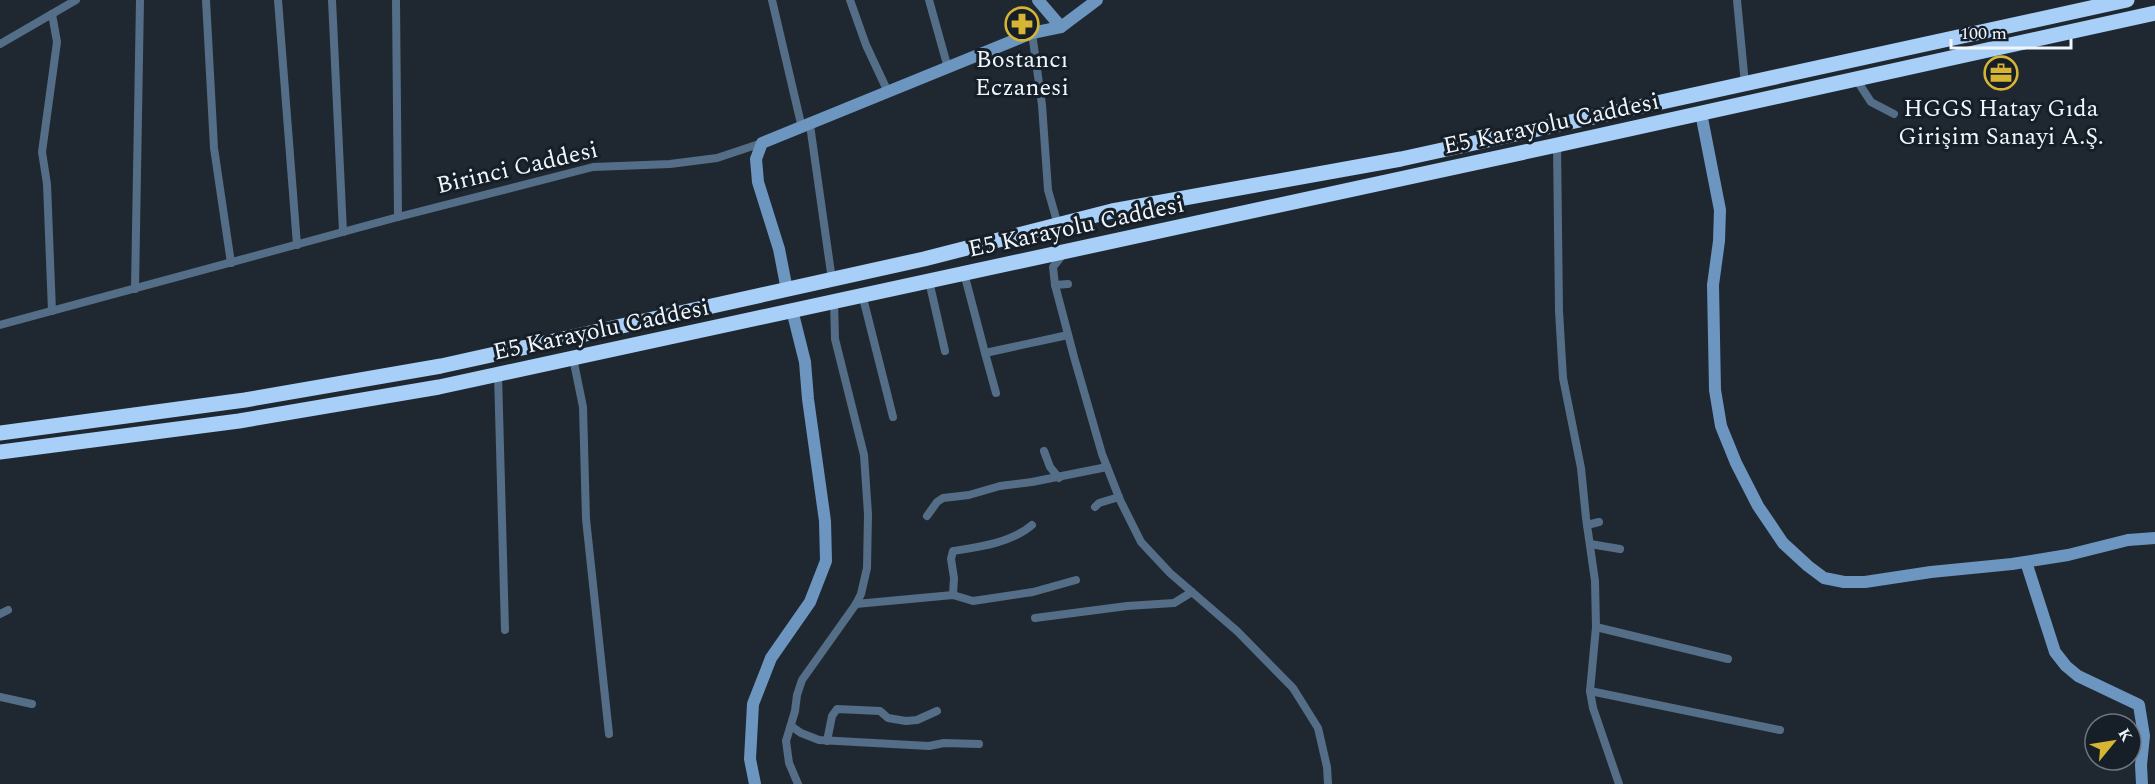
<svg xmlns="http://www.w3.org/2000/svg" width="2155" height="784" font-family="Spectral,serif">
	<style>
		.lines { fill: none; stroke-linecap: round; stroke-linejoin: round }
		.street { stroke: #546e88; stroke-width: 8 }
		.secondary { stroke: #6c95c0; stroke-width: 12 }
		.highway { stroke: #a8cff7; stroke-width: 15 }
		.labels { text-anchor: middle; stroke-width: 6; stroke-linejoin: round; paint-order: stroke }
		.poi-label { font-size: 24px; fill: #f0f6fc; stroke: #161e27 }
		.street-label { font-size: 24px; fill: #f0f6fc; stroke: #161e27 }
	</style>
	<rect width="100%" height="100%" fill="#1f2830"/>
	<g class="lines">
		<!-- street -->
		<g class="street">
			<polyline points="206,0 214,148 231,263"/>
			<polyline points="278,0 297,245"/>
			<polyline points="332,0 343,232"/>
			<polyline points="396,0 398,217"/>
			<polyline points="772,0 802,128"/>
			<polyline points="850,0 866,45 888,92"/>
			<polyline points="929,0 948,68"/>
			<polyline points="1737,0 1745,84"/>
			<polyline points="52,14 57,42 42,152 47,184 52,311"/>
			<polyline points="1032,33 1042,105 1048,190 1058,225"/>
			<polyline points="0,44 76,0"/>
			<polyline points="1856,79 1871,102 1894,114"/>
			<polyline points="810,125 832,280"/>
			<polyline points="1557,145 1559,311 1563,378 1581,468 1586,518 1595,581 1596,627 1590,691 1593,708 1619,784"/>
			<polyline points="1064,253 1053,267 1055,285 1074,357 1102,454 1120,500 1141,542 1170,573 1237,631 1293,688 1318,728 1327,767 1328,784"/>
			<polyline points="964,273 985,353 1068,335"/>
			<polyline points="929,281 945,351"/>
			<polyline points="1055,285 1068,284"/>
			<polyline points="135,289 140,0"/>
			<polyline points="862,294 893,417"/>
			<polyline points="0,325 398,217 593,167 670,164 717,158 762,143"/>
			<polyline points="985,353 996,393"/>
			<polyline points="573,358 583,407 586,519 609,734"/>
			<polyline points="498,374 505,630"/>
			<polyline points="1044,451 1050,467 1059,478"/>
			<polyline points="1095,507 1099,503 1119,497"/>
			<polyline points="927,516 937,502 943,498 969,495 1000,486 1032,482 1107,467"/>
			<polyline points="1587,525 1599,522"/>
			<polyline points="1590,544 1620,549"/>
			<path d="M953 595 954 578 951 559 953 551C979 547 1011 543 1032 525"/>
			<polyline points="856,604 953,595 973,601 1033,592 1076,580"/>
			<polyline points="0,614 8,610"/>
			<polyline points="1035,618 1127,606 1174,603 1192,592"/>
			<polyline points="1596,627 1728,659"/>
			<polyline points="1590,691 1780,730"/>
			<polyline points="0,697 32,704"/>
			<polyline points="791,726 801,733 819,740 929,746 944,743 979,744"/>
			<polyline points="827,741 832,716 837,709 880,711 888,718 906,721 917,720 937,711"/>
			<polyline points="798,784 789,763 786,741 795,711 797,695 802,680 856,604 861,594 867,568 868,514 864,455 835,339 834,301"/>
		</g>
		<!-- secondary -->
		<g class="secondary">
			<polyline points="1038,0 1061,27"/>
			<polyline points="1701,113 1720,210 1719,241 1713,285 1715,390 1721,426 1736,463 1758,506 1783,543 1808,566 1824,578 1844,582 1865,582 1931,572 2012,564 2068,555 2128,540 2155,538"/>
			<polyline points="787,290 779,249 758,182 756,159 762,143 1032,33 1061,27 1097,0"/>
			<polyline points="2026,562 2055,652 2066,666 2078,676 2139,705 2144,736 2141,765 2142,784"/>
			<polyline points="755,784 750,759 753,704 771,658 810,602 826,561 825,521 808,399 805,362 792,310"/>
		</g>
		<!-- highway -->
		<g class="highway">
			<polyline points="0,433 245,400 441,366 924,259 1112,211 1401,159 2127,0"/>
			<polyline points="0,452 239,421 439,387 1557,145 2155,13"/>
		</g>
	</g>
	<!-- icons -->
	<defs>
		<g id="pharmacy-ring" transform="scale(1.725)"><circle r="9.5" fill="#161e27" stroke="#d6b534" stroke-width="1.5"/><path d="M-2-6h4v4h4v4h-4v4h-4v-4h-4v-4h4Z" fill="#d6b534"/></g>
		<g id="office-ring" transform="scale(1.725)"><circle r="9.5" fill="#161e27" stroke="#d6b534" stroke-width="1.5"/><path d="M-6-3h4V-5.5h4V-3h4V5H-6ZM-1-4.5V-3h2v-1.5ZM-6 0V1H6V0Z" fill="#d6b534"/></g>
	</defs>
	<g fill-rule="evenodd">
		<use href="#pharmacy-ring" x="1022" y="24"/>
		<use href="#office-ring" x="2001" y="73"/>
	</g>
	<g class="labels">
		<!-- poi labels -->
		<g class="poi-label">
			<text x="1022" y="67">Bostancı<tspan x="1022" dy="28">Eczanesi</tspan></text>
			<text x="2001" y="116">HGGS Hatay Gıda<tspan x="2001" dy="28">Girişim Sanayi A.Ş.</tspan></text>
		</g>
		<!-- street labels -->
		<g class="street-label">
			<text transform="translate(1551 123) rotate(-12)" y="8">E5 Karayolu Caddesi</text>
			<text transform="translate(517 167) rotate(-13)" y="8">Birinci Caddesi</text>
			<text transform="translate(1076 226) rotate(-12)" y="8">E5 Karayolu Caddesi</text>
			<text transform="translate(601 329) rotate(-12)" y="8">E5 Karayolu Caddesi</text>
		</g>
	</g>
	<!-- north arrow -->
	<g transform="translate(2113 742) rotate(60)"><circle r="28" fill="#161e27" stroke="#6d747c" stroke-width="1.5"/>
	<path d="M0-4.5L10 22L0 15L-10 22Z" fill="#d6b534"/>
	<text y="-9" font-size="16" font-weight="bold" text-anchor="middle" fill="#f0f6fc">K</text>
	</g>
	<!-- scale -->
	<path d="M1951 39v9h120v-9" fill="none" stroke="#f0f6fc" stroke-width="3"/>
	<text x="1960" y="39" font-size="18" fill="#f0f6fc" stroke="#161e27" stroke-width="4.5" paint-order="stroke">100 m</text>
</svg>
